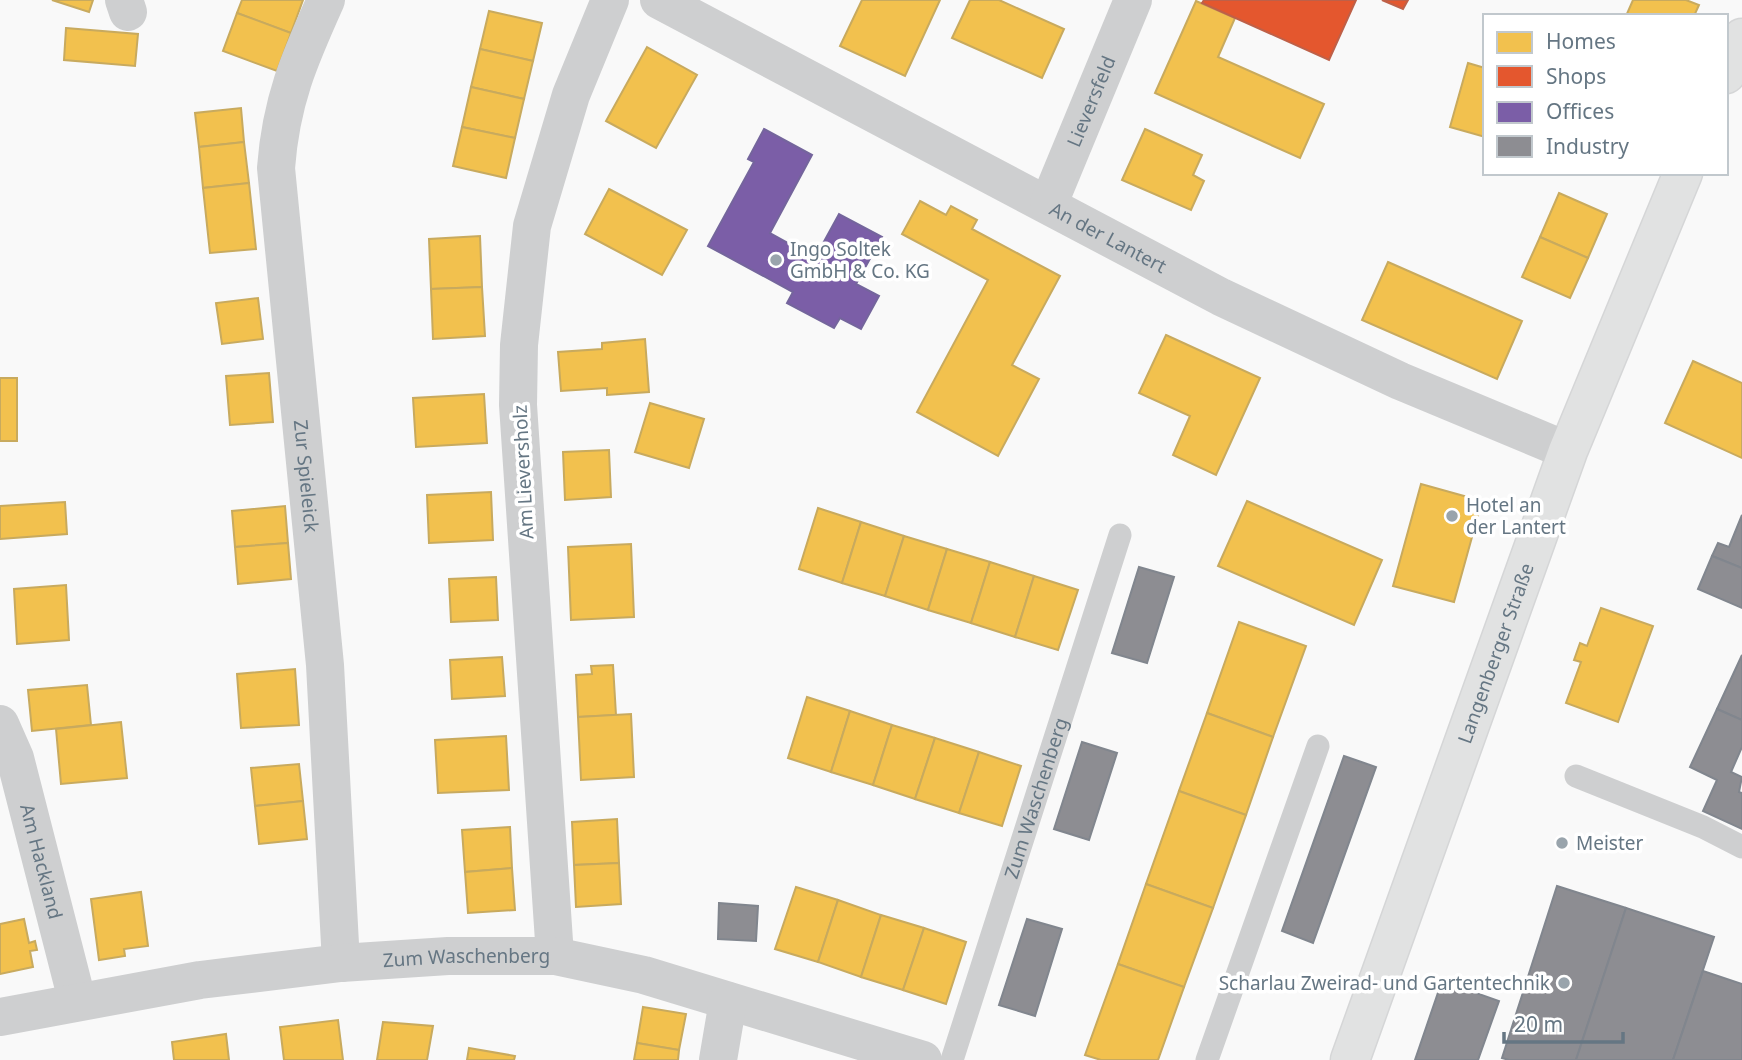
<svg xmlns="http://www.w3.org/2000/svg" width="1742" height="1060" font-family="'Noto Sans',sans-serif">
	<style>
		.homes { fill: #f2c14e; stroke: #c8aa5e; stroke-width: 2 }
		.shops { fill: #e4572e; stroke: #be6048; stroke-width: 2 }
		.offices { fill: #7b5ea7; stroke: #74659c; stroke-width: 2 }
		.industry { fill: #8d8d92; stroke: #81868e; stroke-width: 2 }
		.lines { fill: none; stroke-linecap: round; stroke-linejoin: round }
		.secondary-casing { stroke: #d5d6d7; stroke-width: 41 }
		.service { stroke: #cecfd0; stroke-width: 23 }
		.minor { stroke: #cecfd0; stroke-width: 38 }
		.secondary { stroke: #e1e2e2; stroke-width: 38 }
		.poi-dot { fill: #99a4ac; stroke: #fff; stroke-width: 2.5 }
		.labels { text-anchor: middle; stroke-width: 7; stroke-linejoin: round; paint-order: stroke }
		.street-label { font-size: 19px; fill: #657683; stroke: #fff }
		.poi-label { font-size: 19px; fill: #657683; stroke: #fff; text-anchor: start }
	</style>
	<rect width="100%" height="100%" fill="#f9f9f9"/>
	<!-- homes -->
	<g class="homes">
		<polygon points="52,0 93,0 89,12"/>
		<polygon points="242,0 303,0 291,33 237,13"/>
		<polygon points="862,0 940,0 905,76 840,46"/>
		<polygon points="970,0 999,0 1064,29 1042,78 952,38"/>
		<polygon points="1633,0 1686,0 1699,5 1694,16 1626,16"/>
		<polygon points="1196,1 1235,18 1218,57 1324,104 1300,158 1155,93"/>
		<polygon points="489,11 542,23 533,61 480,49"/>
		<polygon points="237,13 291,33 277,71 223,51"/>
		<polygon points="66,28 138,34 135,66 64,60"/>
		<polygon points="647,47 697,75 656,148 606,121"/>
		<polygon points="480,49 533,61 524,99 471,87"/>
		<polygon points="1468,63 1485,68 1485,137 1450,127"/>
		<polygon points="471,87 524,99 515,138 462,127"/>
		<polygon points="241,108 244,142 199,147 195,113"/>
		<polygon points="462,127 515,138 506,178 453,166"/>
		<polygon points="1145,129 1202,155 1193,175 1204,181 1191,210 1122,180"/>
		<polygon points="244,142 249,183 203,188 199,147"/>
		<polygon points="249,183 256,249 210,253 203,188"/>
		<polygon points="609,189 687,230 662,275 585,234"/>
		<polygon points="1559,193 1607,214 1588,258 1540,237"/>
		<polygon points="920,201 946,215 951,206 977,220 972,229 1060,276 1012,365 1039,379 998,456 917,412 988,280 902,234"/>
		<polygon points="480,236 482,287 431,289 429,239"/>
		<polygon points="1540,237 1588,258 1570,298 1522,277"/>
		<polygon points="1388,262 1522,321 1497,379 1362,320"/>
		<polygon points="482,287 485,336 433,339 431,289"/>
		<polygon points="258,298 263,339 222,344 216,303"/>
		<polygon points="1166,335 1260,378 1216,475 1173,455 1190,416 1139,393"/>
		<polygon points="645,339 649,392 607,395 607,388 561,391 558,352 602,349 602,343"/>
		<polygon points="1693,361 1742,383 1742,458 1665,423"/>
		<polygon points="269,373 273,422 230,425 226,376"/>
		<rect x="0" y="378" width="17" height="63"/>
		<polygon points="484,394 487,443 416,447 413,398"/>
		<polygon points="650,403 704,419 689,468 635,452"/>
		<polygon points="609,450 611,497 565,500 563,452"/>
		<polygon points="1421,484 1482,501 1454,602 1393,586"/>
		<polygon points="491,492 493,540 429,543 427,495"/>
		<polygon points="1247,501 1382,560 1354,625 1218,566"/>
		<polygon points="65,502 67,534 0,539 0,506"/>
		<polygon points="285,506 288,543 235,547 232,511"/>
		<polygon points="818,508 861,522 842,583 799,569"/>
		<polygon points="861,522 904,536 885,596 842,583"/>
		<polygon points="904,536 947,549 928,610 885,596"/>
		<polygon points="288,543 291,579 238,584 235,547"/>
		<polygon points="631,544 634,617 571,620 568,547"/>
		<polygon points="947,549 990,562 971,623 928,610"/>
		<polygon points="990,562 1034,576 1015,637 971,623"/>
		<polygon points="1034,576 1078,590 1058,650 1015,637"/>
		<polygon points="496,577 498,620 451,622 449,579"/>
		<polygon points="66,585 69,640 17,644 14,589"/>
		<polygon points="1601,608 1653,626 1618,722 1566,703 1581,662 1574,660 1580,643 1587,646"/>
		<polygon points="1239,622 1306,646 1273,737 1207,713"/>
		<polygon points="502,657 505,696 452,699 450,660"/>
		<polygon points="613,665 616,715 578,717 576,675 592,674 591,666"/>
		<polygon points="295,669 299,725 241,728 237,674"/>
		<polygon points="87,685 91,725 32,731 28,690"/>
		<polygon points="807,697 850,711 831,772 788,758"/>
		<polygon points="850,711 892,725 873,785 831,772"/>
		<polygon points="1207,713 1273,737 1246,815 1179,791"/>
		<polygon points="631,714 634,777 581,780 578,717"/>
		<polygon points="121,722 127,778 61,784 56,729"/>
		<polygon points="892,725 935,738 915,799 873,785"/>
		<polygon points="506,736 509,790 438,793 435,740"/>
		<polygon points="935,738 979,752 959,813 915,799"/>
		<polygon points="979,752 1021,766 1002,826 959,813"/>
		<polygon points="299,764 303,801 255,806 251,768"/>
		<polygon points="1179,791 1246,815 1213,908 1146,884"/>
		<polygon points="303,801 307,839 259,844 255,806"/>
		<polygon points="617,819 619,863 574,865 572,822"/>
		<polygon points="510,827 512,868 465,872 462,830"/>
		<polygon points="619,863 621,904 576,907 574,865"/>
		<polygon points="512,868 515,910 468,913 465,872"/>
		<polygon points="1146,884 1213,908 1184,987 1118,964"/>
		<polygon points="796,887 838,900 818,962 775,949"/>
		<polygon points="141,892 148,946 124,949 125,956 99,960 91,899"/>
		<polygon points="838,900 881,915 861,977 818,962"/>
		<polygon points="881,915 924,928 903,990 861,977"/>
		<polygon points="24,919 29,943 35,941 37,950 30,951 33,967 0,974 0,924"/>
		<polygon points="924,928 966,942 946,1004 903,990"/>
		<polygon points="1118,964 1184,987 1158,1060 1101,1060 1085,1055"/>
		<polygon points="643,1007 686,1014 679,1050 637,1043"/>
		<polygon points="338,1020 343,1060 284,1060 280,1027"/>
		<polygon points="383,1022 433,1026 427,1060 377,1060"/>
		<polygon points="226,1034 229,1060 174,1060 172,1042"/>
		<polygon points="637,1043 679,1050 678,1060 634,1060"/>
		<polygon points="469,1048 515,1056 514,1060 467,1060"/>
	</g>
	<!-- shops -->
	<g class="shops">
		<polygon points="1204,0 1356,0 1329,60 1202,3"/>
		<polygon points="1382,0 1408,0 1403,9"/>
	</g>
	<!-- offices -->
	<polygon class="offices" points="764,129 812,155 770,233 815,258 839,214 882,237 856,284 879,296 861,329 840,318 834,328 787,303 793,292 708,246 754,162 748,159"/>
	<!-- industry -->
	<g class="industry">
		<polygon points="1742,515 1742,568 1712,556 1718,543 1729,547"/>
		<polygon points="1712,556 1742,568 1742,608 1698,589"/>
		<polygon points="1139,567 1174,577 1147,663 1112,653"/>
		<polygon points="1742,655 1742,720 1717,709"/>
		<polygon points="1717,709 1742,720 1742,747 1731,772 1742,777 1739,792 1742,793 1742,829 1703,811 1717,780 1690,767"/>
		<polygon points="1082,742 1117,753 1089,840 1054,829"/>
		<polygon points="1344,756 1376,767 1313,943 1282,931"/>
		<polygon points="1557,886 1626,908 1576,1060 1509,1060 1502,1058"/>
		<polygon points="719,903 758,906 756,941 718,939"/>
		<polygon points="1626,908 1714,937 1673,1060 1576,1060"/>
		<polygon points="1027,919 1062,929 1035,1016 999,1005"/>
		<polygon points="1703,971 1742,984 1742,1060 1673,1060"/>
		<polygon points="1442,981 1499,1001 1478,1060 1415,1060"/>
	</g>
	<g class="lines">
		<!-- secondary casing -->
		<g class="secondary-casing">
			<g id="secondary">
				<polyline points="1726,74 1742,38"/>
				<path id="s7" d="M1350 1060 1568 451 1683 173"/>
			</g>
		</g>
		<!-- service -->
		<g class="service">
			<polyline points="1576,776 1703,827 1742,847"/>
			<path id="s1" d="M952 1060 1120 535"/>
			<polyline points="1207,1060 1318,746"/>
		</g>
		<!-- minor -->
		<g class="minor">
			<polyline points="124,0 128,12"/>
			<path id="s2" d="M326 0C299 60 281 101 276 168L325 665 341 963"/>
			<path id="s3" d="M659 0 1221 297 1400 381 1568 451"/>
			<path id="s4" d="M1049 203 1133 0"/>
			<path id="s5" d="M0 724 15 758 77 1000"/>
			<polyline points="555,956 518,405 519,345 532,226 571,95 610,0"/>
			<path id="s6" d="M0 1017 200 980 341 963 448 956H555L644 975 923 1060"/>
			<polyline points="718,1060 728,1001"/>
		</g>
		<!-- secondary -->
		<use href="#secondary" class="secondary"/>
	</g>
	<!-- markers -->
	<g class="poi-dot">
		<circle cx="776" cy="260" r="7"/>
		<circle cx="1452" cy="516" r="7"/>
		<circle cx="1562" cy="843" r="7"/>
		<circle cx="1564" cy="983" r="7"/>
	</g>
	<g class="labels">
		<!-- street labels -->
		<g class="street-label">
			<text dy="7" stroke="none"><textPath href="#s4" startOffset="110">Lieversfeld</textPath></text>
			<text dy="7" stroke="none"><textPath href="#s3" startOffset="508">An der Lantert</textPath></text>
			<text transform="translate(523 472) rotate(-93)" y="7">Am Lieversholz</text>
			<text dy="7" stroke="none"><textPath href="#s2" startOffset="486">Zur Spieleick</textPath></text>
			<text dy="7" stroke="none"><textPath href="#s7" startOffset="432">Langenberger Straße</textPath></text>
			<text dy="7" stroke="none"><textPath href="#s1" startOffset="275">Zum Waschenberg</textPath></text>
			<text dy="7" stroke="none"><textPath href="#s5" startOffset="144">Am Hackland</textPath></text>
			<text dy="7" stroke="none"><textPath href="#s6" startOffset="471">Zum Waschenberg</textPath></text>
		</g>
		<!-- poi labels -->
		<g class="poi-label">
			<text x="790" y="256">Ingo Soltek<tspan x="790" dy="22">GmbH &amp; Co. KG</tspan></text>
			<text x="1466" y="512">Hotel an<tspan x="1466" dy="22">der Lantert</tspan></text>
			<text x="1576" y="850">Meister</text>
			<text x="1550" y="990" text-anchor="end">Scharlau Zweirad- und Gartentechnik</text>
		</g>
	</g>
	<!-- legend -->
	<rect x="1483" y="14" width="245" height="161" fill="#ffffff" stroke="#c1c8cd" stroke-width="2"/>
	<rect x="1497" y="32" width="35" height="21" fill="#f2c14e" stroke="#c1c8cd" stroke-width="2"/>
	<text x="1546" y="49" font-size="21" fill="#657683">Homes</text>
	<rect x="1497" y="66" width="35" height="21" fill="#e4572e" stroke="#c1c8cd" stroke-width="2"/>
	<text x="1546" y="84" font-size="21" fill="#657683">Shops</text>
	<rect x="1497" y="102" width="35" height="21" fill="#7b5ea7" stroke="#c1c8cd" stroke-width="2"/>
	<text x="1546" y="119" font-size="21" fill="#657683">Offices</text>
	<rect x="1497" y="136" width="35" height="21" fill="#8d8d92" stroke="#c1c8cd" stroke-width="2"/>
	<text x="1546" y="154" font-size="21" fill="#657683">Industry</text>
	<!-- scale -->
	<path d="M1504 1032v10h119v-10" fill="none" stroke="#657683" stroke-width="3.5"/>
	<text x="1514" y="1032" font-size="21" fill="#657683" stroke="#ffffff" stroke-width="5" paint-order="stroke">20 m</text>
</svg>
